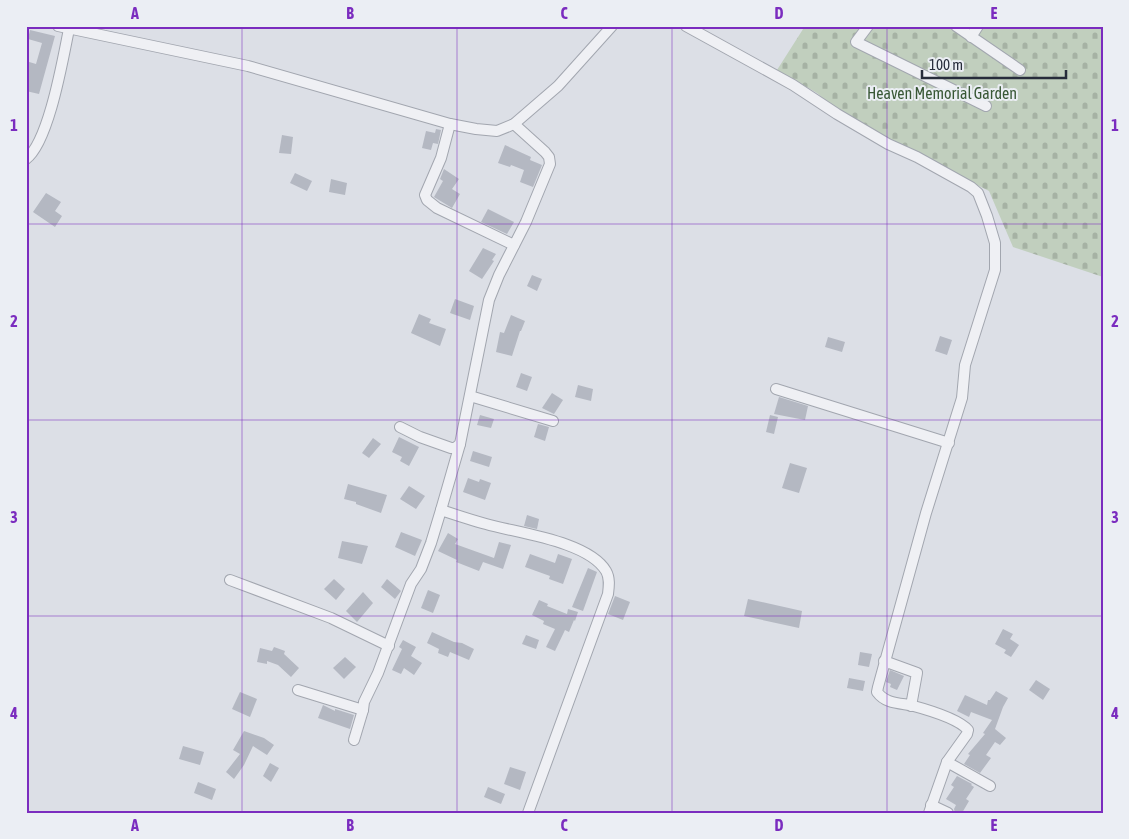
<svg xmlns="http://www.w3.org/2000/svg" width="1129" height="839" font-family="'Asap Condensed',sans-serif">
	<style>
		.cemetery { fill: url(#cemetery-stones) }
		.building { fill: #b4b8c2 }
		.lines { fill: none; stroke-linecap: round; stroke-linejoin: round }
		.minor-casing { stroke: #a2a6af; stroke-width: 12 }
		.minor { stroke: #eff0f4; stroke-width: 10 }
		.grid { fill: none; stroke: #7b2cbf; stroke-width: 1; stroke-opacity: 0.55 }
		.labels { text-anchor: middle; stroke-width: 4; stroke-linejoin: round; paint-order: stroke }
		.park-label { font-size: 16px; fill: #385735; stroke: #ebeef4 }
		.neatline { fill: none; stroke: #7b2cbf; stroke-width: 2 }
		.grid-label { font-size: 16px; text-anchor: middle; font-weight: bold; fill: #7b2cbf }
	</style>
	<defs>
		<pattern id="cemetery-stones" width="16" height="16" patternUnits="userSpaceOnUse" patternTransform="scale(1.25)"><rect width="16" height="16" fill="#c1cfbe"/><path d="M2 7V4a2 2 0 0 1 4 0v3zM10 15v-3a2 2 0 0 1 4 0v3z" fill="#a6b2a4"/></pattern>
	</defs>
	<rect width="100%" height="100%" fill="#dcdfe6"/>
	<!-- cemetery -->
	<polygon class="cemetery" points="805,26 1103,26 1103,277 1013,247 989,191 848,120 817,93 777,70"/>
	<!-- building -->
	<g class="building">
		<polygon points="30,30 55,36 39,94 26,91 26,61 36,64 42,43 28,39"/>
		<polygon points="436,129 441,130 438,144 433,143 431,150 422,148 426,131 435,133"/>
		<polygon points="282,135 293,137 291,154 279,153"/>
		<polygon points="505,145 531,157 530,160 542,165 533,187 520,182 524,170 511,165 510,167 498,163"/>
		<polygon points="444,169 459,179 452,189 460,194 452,208 434,197 443,181 440,179"/>
		<polygon points="295,173 312,181 307,191 290,183"/>
		<polygon points="331,179 347,183 345,195 329,192"/>
		<polygon points="46,193 61,202 55,211 62,216 55,227 33,212"/>
		<polygon points="488,209 514,222 507,234 481,222"/>
		<polygon points="483,248 496,254 492,260 494,261 482,279 469,271"/>
		<polygon points="532,275 542,279 537,291 527,286"/>
		<polygon points="455,299 474,306 470,320 450,313"/>
		<polygon points="419,314 431,319 429,323 446,329 440,346 411,333"/>
		<polygon points="511,315 525,321 521,331 520,331 512,356 496,352 500,332 504,333"/>
		<polygon points="940,336 952,340 947,355 935,351"/>
		<polygon points="828,337 845,342 842,352 825,347"/>
		<polygon points="521,373 532,377 527,391 516,387"/>
		<polygon points="578,385 593,389 591,401 575,397"/>
		<polygon points="552,393 563,400 554,414 542,408"/>
		<polygon points="779,397 808,406 805,420 774,414"/>
		<polygon points="480,415 494,419 491,428 477,425"/>
		<polygon points="770,415 778,417 774,434 766,432"/>
		<polygon points="538,424 549,427 545,441 534,437"/>
		<polygon points="399,437 419,447 409,466 400,461 402,457 392,452"/>
		<polygon points="373,438 381,444 369,458 362,453"/>
		<polygon points="473,451 492,457 489,467 470,461"/>
		<polygon points="790,463 807,468 799,493 782,488"/>
		<polygon points="468,478 479,482 480,479 491,483 485,500 463,492"/>
		<polygon points="348,484 387,495 381,513 356,504 356,502 344,499"/>
		<polygon points="409,486 425,496 416,509 400,499"/>
		<polygon points="527,515 539,519 537,529 524,526"/>
		<polygon points="401,532 422,540 415,556 395,547"/>
		<polygon points="448,533 458,539 455,544 494,558 499,542 511,545 503,569 483,562 479,571 456,562 457,560 438,551"/>
		<polygon points="342,541 368,546 362,564 338,558"/>
		<polygon points="530,554 555,563 558,554 572,559 563,584 549,579 550,576 525,567"/>
		<polygon points="588,568 597,572 583,611 572,607"/>
		<polygon points="334,579 345,589 336,600 324,589"/>
		<polygon points="387,579 401,591 395,599 381,587"/>
		<polygon points="428,590 440,595 433,613 421,608"/>
		<polygon points="363,592 373,603 357,622 346,611"/>
		<polygon points="615,596 630,602 623,620 608,614"/>
		<polygon points="748,599 802,611 799,628 744,616"/>
		<polygon points="539,600 548,604 547,606 567,614 568,609 578,612 575,621 574,620 569,632 565,630 555,651 546,647 555,629 543,624 544,621 532,615"/>
		<polygon points="1003,629 1013,634 1010,639 1019,645 1011,657 1004,653 1006,650 995,644"/>
		<polygon points="432,632 454,642 462,643 474,649 469,660 450,652 448,657 438,653 439,649 427,643"/>
		<polygon points="526,635 539,640 536,649 522,644"/>
		<polygon points="403,640 416,647 411,656 422,663 414,675 404,668 401,674 392,670 402,649 399,647"/>
		<polygon points="274,647 285,651 284,654 299,668 291,677 278,665 267,661 267,664 257,662 260,648 272,651"/>
		<polygon points="860,652 872,654 869,667 858,665"/>
		<polygon points="345,657 356,667 344,679 333,668"/>
		<polygon points="890,670 904,676 897,690 890,687 891,684 886,682"/>
		<polygon points="849,678 865,681 863,691 847,688"/>
		<polygon points="1036,680 1050,689 1043,700 1029,690"/>
		<polygon points="996,691 1008,698 1003,707 995,729 1006,738 1000,745 995,742 986,755 991,758 980,773 964,764 970,755 968,754 985,734 983,733 992,720 971,712 969,717 957,711 965,695 987,705 988,700 990,700"/>
		<polygon points="240,692 257,699 250,717 232,709"/>
		<polygon points="323,705 335,711 335,709 354,715 350,729 318,718"/>
		<polygon points="244,731 264,738 274,745 267,755 253,746 244,765 234,779 226,772 240,754 233,750"/>
		<polygon points="183,746 204,752 200,765 179,759"/>
		<polygon points="270,763 279,768 271,782 263,776"/>
		<polygon points="510,767 526,772 520,790 504,784"/>
		<polygon points="957,776 972,784 971,785 974,787 966,799 969,801 962,813 955,813 954,809 956,805 946,799 954,787 951,785"/>
		<polygon points="198,782 216,789 212,800 194,793"/>
		<polygon points="488,787 505,794 501,804 484,797"/>
	</g>
	<g class="lines">
		<!-- minor casing -->
		<g class="minor-casing">
			<g id="minor">
				<polyline points="58,26 248,66 450,124 476,129 497,131 514,124 558,86 612,26"/>
				<path d="M686 26 793 85 837 114 888 144 917 157 971 187 978 193 987 216 995 243V270L965 365 962 398 926 513 878 687 877 692C885 703 897 703 910 705 925 709 958 718 968 730L967 734 947 762 929 813"/>
				<polyline points="868,26 856,42 986,106"/>
				<polyline points="956,26 1020,70"/>
				<polyline points="971,37 978,26"/>
				<polyline points="450,124 441,158 425,195 427,200 437,208 514,245"/>
				<path d="M26 159C49 142 63 58 69 29"/>
				<polyline points="776,389 949,443"/>
				<polyline points="470,396 553,421"/>
				<polyline points="400,427 420,437 451,448 455,448 460,444 489,300 499,275 526,222 550,164 549,157 545,152 514,124"/>
				<polyline points="441,510 460,444"/>
				<polyline points="230,580 331,618 389,646"/>
				<polyline points="884,661 917,673 911,706"/>
				<path d="M298 690 363 710 364 702 378 673 411 584 421 569 431 543 441 510C456 515 471 520 486 524 517 533 588 541 606 571 610 578 609 586 608 594L528 813"/>
				<polyline points="354,740 363,710"/>
				<polyline points="947,762 990,786"/>
				<polyline points="931,805 948,813"/>
			</g>
		</g>
		<!-- minor -->
		<use href="#minor" class="minor"/>
	</g>
	<!-- grid -->
	<path class="grid" d="M242 26V813M457 26V813M672 26V813M887 26V813M26 224H1103M26 420H1103M26 616H1103"/>
	<g class="labels">
		<!-- park labels -->
		<g class="park-label">
			<text x="942" y="99">Heaven Memorial Garden</text>
		</g>
	</g>
	<!-- border -->
	<rect width="1129" height="839" fill="none" stroke="#ebeef4" stroke-width="55"/>
	<!-- scale -->
	<path d="M922 70v8h144v-8" fill="none" stroke="#272c3b" stroke-width="2.5"/>
	<text x="929" y="70" font-size="15" fill="#272c3b" stroke="#ebeef4" stroke-width="4" paint-order="stroke">100 m</text>
	<rect x="28" y="28" width="1074" height="784" class="neatline"/>
	<g class="grid-label">
		<text x="135" y="19">A</text>
		<text x="350" y="19">B</text>
		<text x="564" y="19">C</text>
		<text x="779" y="19">D</text>
		<text x="994" y="19">E</text>
		<text x="14" y="131">1</text>
		<text x="1115" y="131">1</text>
		<text x="14" y="327">2</text>
		<text x="1115" y="327">2</text>
		<text x="14" y="523">3</text>
		<text x="1115" y="523">3</text>
		<text x="14" y="719">4</text>
		<text x="1115" y="719">4</text>
		<text x="135" y="831">A</text>
		<text x="350" y="831">B</text>
		<text x="564" y="831">C</text>
		<text x="779" y="831">D</text>
		<text x="994" y="831">E</text>
	</g>
</svg>
